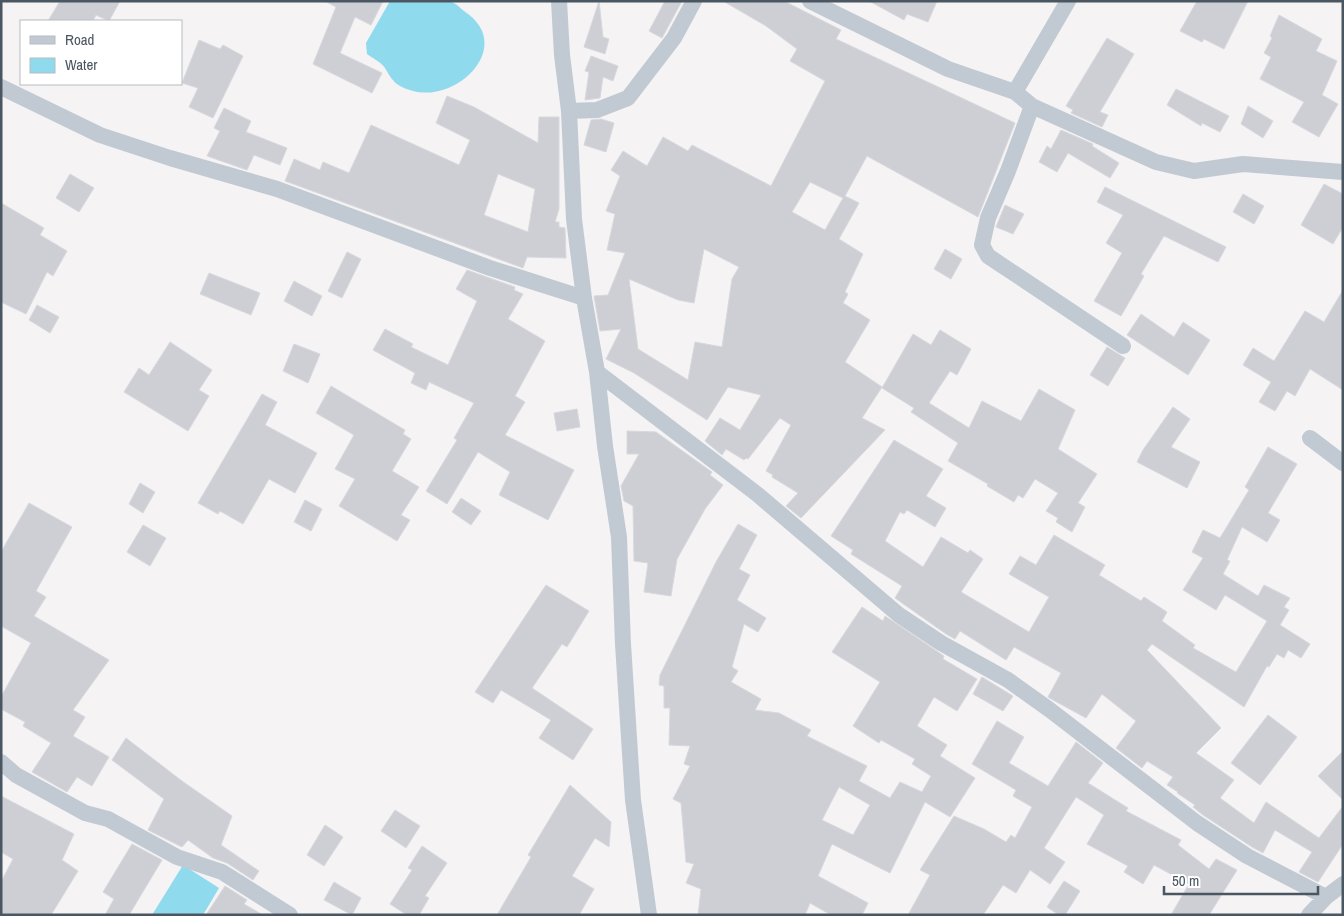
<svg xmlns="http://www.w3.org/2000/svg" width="1344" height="916" viewBox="0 0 1344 916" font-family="'Archivo Narrow',sans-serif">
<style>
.water{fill:#90daee}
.building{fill:#cdcfd5;stroke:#d7d9de;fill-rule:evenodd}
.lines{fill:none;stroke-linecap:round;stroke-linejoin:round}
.minor{stroke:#c1cad2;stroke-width:16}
</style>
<rect width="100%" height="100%" fill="#f5f3f3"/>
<path class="water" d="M390,1C404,1 440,0 451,2C456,3 460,8 464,11C516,45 458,103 413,91C396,86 393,82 385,68C381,62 372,58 367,54L366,43Z
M183,865L219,888L203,915H152Z"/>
<path class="building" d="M60,1H120L109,21L96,15L93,21H48Z
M325,1H383L371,25L355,17L340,53L382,73L372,93L313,64L336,7Z
M599,1L603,37L609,39L605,54L584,47Z
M665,1H682L662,38L649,31Z
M723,1H784L841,30L836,39L1015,123L978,217L867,156L845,196L859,203L839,239L863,254L845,292L848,294L843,303L870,320L845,362L882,387L862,418L885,430L801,518L786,506L798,493L772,477L773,475L766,471L791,425L780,418L748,459L746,458L744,460L726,449L722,455L705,441L720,418L740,430L761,395L728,387L707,420L634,373L606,359L621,329L600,331L594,296L608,295L625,253L607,250L615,214L606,211L620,176L611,170L623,151L647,166L663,137L688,151L692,145L771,186L825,81L790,61L797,49L766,26ZM810,182L843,198L825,230L792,212ZM704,249L739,267L732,279L722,347L695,342L688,380L638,349L629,279L678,300L694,303Z
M869,1H937L928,22L907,14L904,20Z
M1197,1H1248L1224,49L1204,39L1202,42L1180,31Z
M1279,15L1322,39L1316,51L1337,61L1322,95L1338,104L1319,137L1292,122L1304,102L1260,79L1271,57L1264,53L1272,38L1270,36Z
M1107,38L1134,54L1100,112L1108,115L1102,127L1071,113L1073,110L1066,106Z
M199,40L220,49L223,45L243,56L213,118L189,107L198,88L182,83Z
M591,56L618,66L613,81L603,77L600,98L585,100L589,72L585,71Z
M1176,89L1229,116L1220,132L1202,123L1201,126L1167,105Z
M447,96L474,107L538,143L539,117H559V209L555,222H559V227L565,228L566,258L527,257L523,268L285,181L294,159L320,170L323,162L349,173L371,125L459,165L470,140L436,123ZM498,174L535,189L528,232L484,215Z
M1248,106L1273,121L1263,138L1241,124Z
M224,108L251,121L246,132L287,148L280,165L254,155L247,170L207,156L220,131L214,128Z
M601,119L614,123L606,152L584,145L591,120Z
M1061,130L1093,144L1092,146L1119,163L1110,178L1068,153L1057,172L1039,162L1047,146L1051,149Z
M70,174L94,188L79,212L56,198Z
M1324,184L1343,194V227L1333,244L1301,225Z
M1105,187L1226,247L1218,262L1164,236L1141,274L1144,276L1121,316L1094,301L1122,253L1106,243L1123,215L1097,202Z
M1243,194L1264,206L1254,224L1233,212Z
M1,203L44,228L40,235L67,251L53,276L47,272L26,314L1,302Z
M1005,205L1024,214L1013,234L996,227Z
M945,249L962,259L951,279L934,269Z
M347,252L361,259L342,298L328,291Z
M467,270L515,287L514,290L523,294L508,319L545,341L515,396L525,402L505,435L574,470L548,520L499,495L510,472L478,452L447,504L426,491L457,440L454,438L474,403L429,382L426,390L411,383L415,373L373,350L385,329L413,344L411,347L448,365L477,301L456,289Z
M209,273L260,293L251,315L200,294Z
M294,281L322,296L312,316L284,301Z
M1343,290V390L1310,369L1295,396L1287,391L1275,411L1259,402L1271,382L1243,365L1253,348L1274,361L1305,311L1324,322Z
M37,305L59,317L50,333L29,320Z
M1141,314L1174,337L1183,322L1210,340L1188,375L1127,335Z
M940,330L971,349L957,375L950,371L929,403L969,428L982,401L1021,421L1039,389L1075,410L1058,449L1097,474L1078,503L1085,507L1072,532L1056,522L1058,518L1046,511L1058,493L1035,479L1023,498L1018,495L1014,502L987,486L988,484L948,461L958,443L911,412L914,408L882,388L913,334L931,345Z
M170,342L212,370L199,390L209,396L188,431L124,392L139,368L149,375Z
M294,344L320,354L308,383L283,371Z
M1107,347L1125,358L1108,386L1090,375Z
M331,386L405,430L403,434L411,439L392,471L419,487L401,515L410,520L397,541L339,506L355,479L335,469L354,435L316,413Z
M262,394L277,402L265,425L317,453L295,493L269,479L243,524L220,511L218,514L198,503Z
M1173,407L1190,419L1171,447L1200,462L1187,488L1137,462L1143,450Z
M577,409L580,427L557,431L554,413Z
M627,431L656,432L712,472L710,475L723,485L705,509L677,559L671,596L644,592L648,563L634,561L633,506L624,501L621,486L639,454H627Z
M894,440L943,469L926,496L946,508L935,527L907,510L904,514L900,512L885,541L923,567L941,537L968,553L970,550L983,559L961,592L1029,632L1049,597L1009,574L1020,556L1036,565L1054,535L1105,565L1099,575L1141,601L1144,597L1167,612L1162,621L1195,645L1193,648L1236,672L1267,621L1225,595L1216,610L1183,590L1203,558L1192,552L1203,530L1220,538L1249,490L1245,487L1268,447L1297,464L1268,513L1280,520L1267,542L1242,527L1227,560L1230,561L1223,574L1258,596L1264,585L1290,598L1284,607L1289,610L1280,625L1310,644L1301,658L1288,650L1284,658L1277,654L1269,667L1267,666L1244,707L1152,644L1147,650L1221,728L1196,753L1234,780L1220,798L1254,823L1266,802L1319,838L1343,806V844L1318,882L1299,872L1312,852L1275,830L1263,853L1252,847L1203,815L1193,807L1195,805L1177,793L1178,792L1167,785L1173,777L1147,761L1142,768L1116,748L1136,721L1102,694L1086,718L1053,700L1048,697L1061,673L1014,647L1006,660L960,631L955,639L946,634L895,598L902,586L851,554L853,550L831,536Z
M140,483L155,492L143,513L129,504Z
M461,498L481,511L471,525L452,512Z
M305,500L322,509L311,531L294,522Z
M29,503L72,527L36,591L46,597L34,616L109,660L73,710L85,717L73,736L109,757L92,786L77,777L67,792L32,772L51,743L23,726L25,722L1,709V697L31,643L1,626V552Z
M738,524L757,535L739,569L750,575L737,600L766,618L758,632L744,624L732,667L738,671L731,682L761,699L755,710L779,713L811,730L807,736L867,766L859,781L890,798L900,782L922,792L931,776L912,764L915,759L881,740L879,743L853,726L880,682L832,652L862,607L883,621L885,616L944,656L943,659L977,679L957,711L934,697L917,726L947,745L940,756L975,778L950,817L925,802L890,873L832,844L818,876L868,903L862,915H831L810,903L805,915H698L701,889L686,883L694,864L686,862L681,803L673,799L690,766L684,764L690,746L669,745L670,708H664V686L659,685L660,675L716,562ZM839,787L870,805L853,835L822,820Z
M143,525L166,538L150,566L127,552Z
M546,585L589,611L567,647L562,644L532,688L593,729L573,760L539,738L551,720L501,690L493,703L475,692Z
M982,677L1013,696L1003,711L973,694Z
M1268,715L1297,737L1260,785L1231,763Z
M997,721L1024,737L1009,763L1048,786L1076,742L1103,763L1088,783L1128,808L1126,811L1181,840L1178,845L1209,869L1216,859L1237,870L1209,915H1171L1189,884L1154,865L1143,884L1124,872L1128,866L1087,844L1104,815L1076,797L1044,848L1065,862L1050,884L1030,870L1016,893L1003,885L983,915H908L930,875L920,870L954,816L984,829L1006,842L1011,835L1015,838L1032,807L1013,796L1016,790L972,764Z
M126,738L182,781L232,816L221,845L259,871L253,880L227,863L213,858L188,840L182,847L148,830L164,799L112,760Z
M1343,751V800L1318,776Z
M570,785L611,822L609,847L595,838L572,876L594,889L579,915H497L531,857L528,855Z
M1,796L74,834L62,860L78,871L51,915H1V882L13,859L1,852Z
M395,810L420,826L406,848L381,831Z
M325,825L343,837L324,866L307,855Z
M132,844L162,860L129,915H105L114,899L103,892Z
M422,846L447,863L425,896L429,898L419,915H407L390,904L412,870L408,868Z
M1064,881L1080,891L1065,915H1059L1047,907Z
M334,882L361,898L352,915L324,900Z
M225,886L247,900L244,904L263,915H206Z"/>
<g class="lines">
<path class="minor" d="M559,1L562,55L569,111L574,219L584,298L597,372L605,446L619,537L623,644L633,800L649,915
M810,1L948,69L1015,92L1032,106L1156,162L1194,171L1243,164L1343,172
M1,87L100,135L170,158L277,189L490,268L584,298
M1015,92L1068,1
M1032,106L1008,171L988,218L982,245L988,256L1123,346
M569,111L597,110L628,98L674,38L694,1
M597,372L757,494L899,615L941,643L1008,680L1050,710L1197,823L1247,856L1326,897
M1310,438L1343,463
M1,762L16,775L85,813L108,819L177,857L222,872L290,915
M1309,915L1326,897L1343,884"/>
</g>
<rect width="1344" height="916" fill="none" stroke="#4a5661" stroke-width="5"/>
<rect x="20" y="20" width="162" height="65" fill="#ffffff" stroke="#b7bbc0"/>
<rect x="30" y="36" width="25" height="8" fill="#c1cad2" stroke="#b7bbc0"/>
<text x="65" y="45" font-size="15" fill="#4a5661">Road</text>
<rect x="30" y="58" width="25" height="15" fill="#90daee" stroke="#b7bbc0"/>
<text x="65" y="70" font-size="15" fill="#4a5661">Water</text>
<path d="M1164 886v8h154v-8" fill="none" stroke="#4a5661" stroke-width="2.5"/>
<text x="1172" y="886" font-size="15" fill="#4a5661" stroke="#ffffff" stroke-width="4" paint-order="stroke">50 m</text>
</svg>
